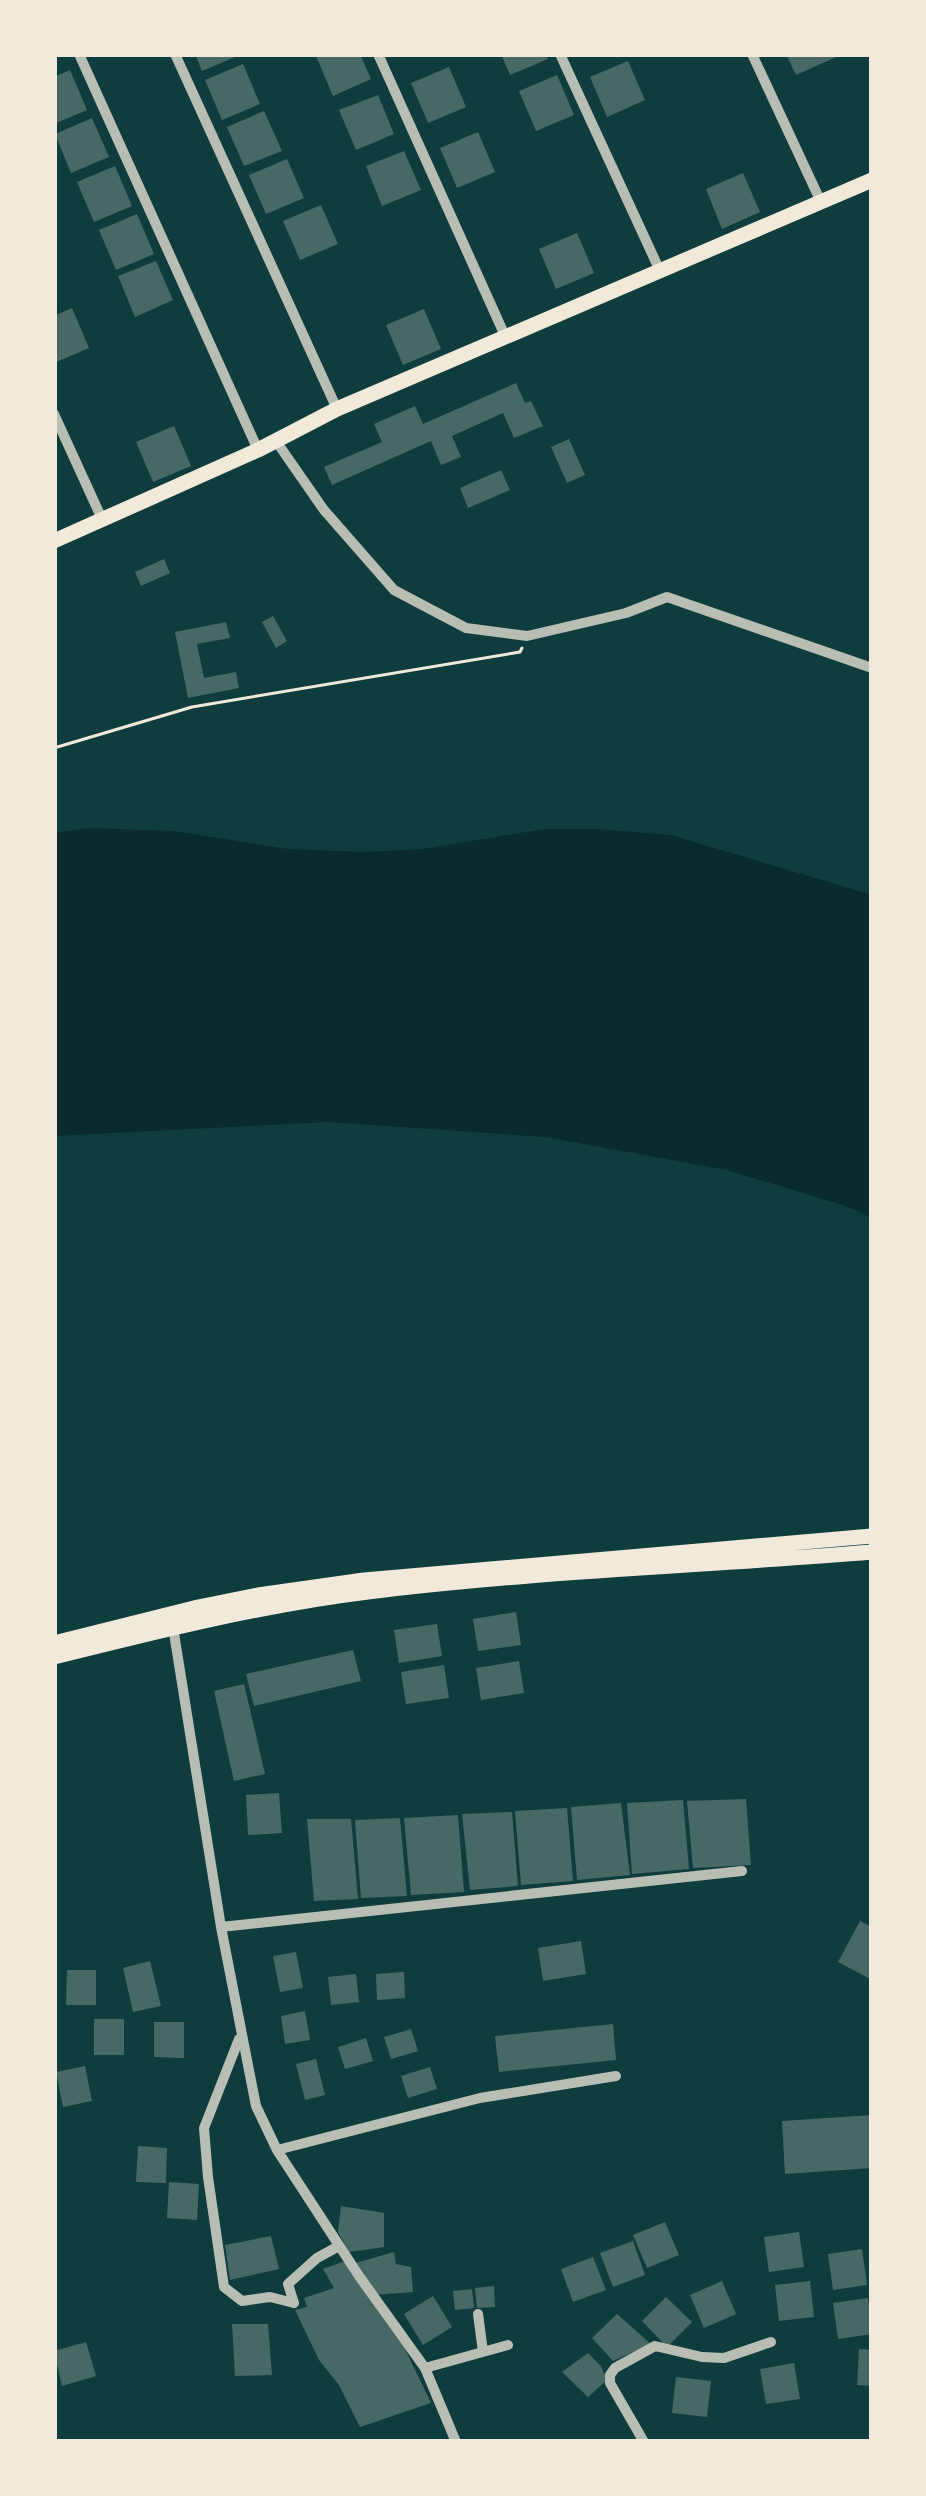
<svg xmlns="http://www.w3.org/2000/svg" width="926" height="2496" viewBox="0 0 926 2496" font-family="'Fira Sans Condensed',sans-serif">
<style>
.water{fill:#0a2a2b}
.building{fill:#486865}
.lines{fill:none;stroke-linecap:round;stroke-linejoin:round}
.path{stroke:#f1e9da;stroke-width:3}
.minor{stroke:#b8beb3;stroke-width:10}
.secondary{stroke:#f1e9da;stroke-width:15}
</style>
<rect width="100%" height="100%" fill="#0f3d3e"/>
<path class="water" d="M88,828L174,831L288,849L363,852L423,849L545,829H599L671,835L872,895V1218L846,1206L727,1170L545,1137L328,1122L54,1136V833Z"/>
<path class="building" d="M195,54H242L202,71Z
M320,54H360L371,79L333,96L316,56Z
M501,54H546L548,59L510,75Z
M786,54H843L796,75Z
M628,61L645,100L607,117L590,77Z
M243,64L260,104L222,120L205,80Z
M449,67L466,107L428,123L411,83Z
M70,70L87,110L54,124V77Z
M557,75L574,115L536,131L519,91Z
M378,95L394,134L356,150L339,110Z
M264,111L282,151L244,166L227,127Z
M92,118L109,157L71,173L55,134Z
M478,132L495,172L457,188L440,148Z
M404,151L421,190L382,206L366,166Z
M287,159L304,198L266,214L249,175Z
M115,166L132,206L94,222L77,182Z
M743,173L760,212L722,229L706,189Z
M321,205L338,244L300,260L283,221Z
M137,214L154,254L116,270L99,230Z
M577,233L594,273L556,289L539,249Z
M156,261L173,300L135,317L118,276Z
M72,308L89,348L54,363V316Z
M424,309L441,349L403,365L386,325Z
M516,383L525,403L531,401L543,426L514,438L503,413L452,436L461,457L441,465L431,441L332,485L324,467L382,442L374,424L415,406L423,424Z
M174,426L191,466L153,482L136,442Z
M569,439L585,475L567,483L551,447Z
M501,470L510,490L468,508L460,488Z
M164,559L170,573L141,586L135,572Z
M273,616L287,641L276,648L262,622Z
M226,622L230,638L197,644L204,678L236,672L239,688L188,698L175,632Z
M516,1612L521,1645L478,1651L473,1619Z
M437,1624L442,1656L399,1663L394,1630Z
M353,1650L361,1681L254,1706L246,1674Z
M519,1661L524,1693L481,1700L476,1668Z
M444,1665L449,1698L406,1704L401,1672Z
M244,1684L265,1774L234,1781L214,1691Z
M279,1793L282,1833L248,1835L246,1795Z
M746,1799L751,1865L693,1868L687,1801Z
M683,1800L689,1869L632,1874L627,1803Z
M621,1803L630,1875L577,1880L571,1807Z
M567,1808L573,1881L521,1885L515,1811Z
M512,1812L518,1886L470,1890L462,1814Z
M458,1815L464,1892L411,1895L404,1818Z
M400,1818L407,1896L361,1898L355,1820Z
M307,1819H351L358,1899L314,1901Z
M860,1921L872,1927V1980L838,1962Z
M581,1941L586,1974L543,1981L538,1948Z
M296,1952L303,1988L280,1992L273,1956Z
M150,1961L161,2006L133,2012L123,1968Z
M67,1970H96V2005H66Z
M404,1972L405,1998L377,2000L376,1974Z
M356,1974L359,2002L331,2005L328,1977Z
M305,2011L310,2040L285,2044L281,2016Z
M94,2019H124V2055H94Z
M154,2022H184V2058L154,2057Z
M613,2024L616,2060L499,2072L495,2036Z
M411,2029L418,2051L391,2059L384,2037Z
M366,2038L373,2061L345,2069L338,2047Z
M316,2059L325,2095L305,2100L296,2064Z
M85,2066L92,2101L63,2107L56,2072Z
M430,2067L437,2089L408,2098L401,2076Z
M872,2115V2168L785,2174L782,2121Z
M138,2146L167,2148L166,2183L136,2182Z
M169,2182L199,2184L197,2220L167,2218Z
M341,2206L384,2213V2247L349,2252L338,2232Z
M665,2222L679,2255L647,2268L633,2235Z
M799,2232L804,2267L769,2272L764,2237Z
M271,2236L279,2269L230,2280L225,2245Z
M633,2241L645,2275L613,2287L600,2253Z
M862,2249L867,2285L833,2290L828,2254Z
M394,2252L396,2264L411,2267L413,2292L373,2295L352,2264Z
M593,2257L606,2290L573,2302L561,2269Z
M348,2260L378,2311L405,2349L431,2403L360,2427L339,2385L319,2360L295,2310L307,2307L304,2298L334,2288L323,2269Z
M722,2281L736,2314L704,2328L690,2295Z
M810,2281L814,2317L779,2321L775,2285Z
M494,2286L495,2307L477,2308L475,2288Z
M472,2289L474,2308L455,2310L453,2291Z
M433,2296L452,2327L423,2345L404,2314Z
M666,2297L692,2322L667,2347L642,2321Z
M868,2298L872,2334L838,2339L833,2303Z
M617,2314L651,2344L613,2361L592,2338Z
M232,2324H268L272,2375L235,2376Z
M86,2342L96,2376L62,2386L54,2351Z
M859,2349L872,2350V2386L857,2385Z
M588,2353L601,2366L607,2380L588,2397L562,2372Z
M794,2363L800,2399L766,2404L760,2369Z
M676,2377L711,2381L707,2417L672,2413Z"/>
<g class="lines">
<path class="path" d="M54,748L192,707L520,652L522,648"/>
<path class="minor" d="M79,54L258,450
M175,54L337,409
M378,54L506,338
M560,54L660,271
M752,54L821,202
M54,414L102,519
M276,441L324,510L394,590L466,628L527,636L626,613L667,597L872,668
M173,1627L221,1927L256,2106L277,2150L359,2276L425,2368L456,2442
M221,1927L742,1871
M239,2039L204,2128L208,2177L224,2287L242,2301L270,2297L294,2303
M277,2150L480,2098L616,2076
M294,2303L288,2284L317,2258L339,2246
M478,2314L483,2352
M425,2368L508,2345
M644,2442L610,2383V2375L615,2368L655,2346L702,2357L724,2358L771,2342"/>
<path class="secondary" d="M54,541L258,450L337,409L872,180
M54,1643L198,1607L258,1595L364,1580L872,1536
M54,1657C158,1631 262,1605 368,1592C536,1571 704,1566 872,1552"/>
</g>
<rect width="926" height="2496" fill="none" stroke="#f1e9da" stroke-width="114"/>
</svg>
